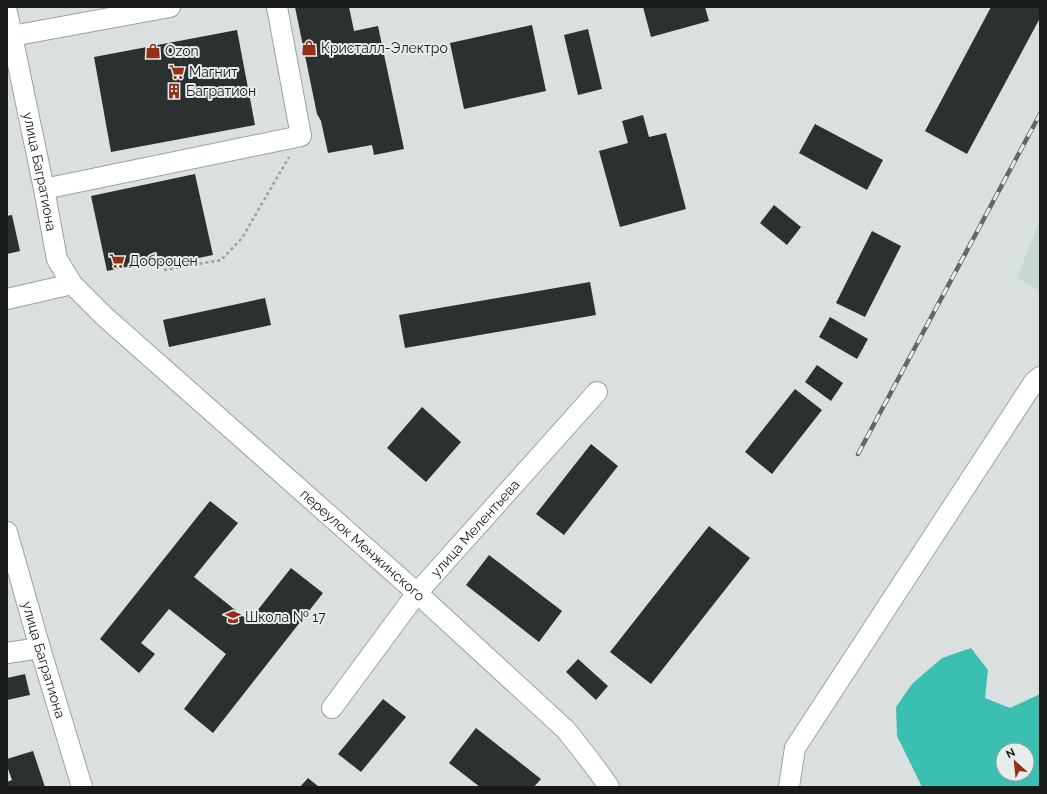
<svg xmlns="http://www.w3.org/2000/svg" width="1047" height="794" viewBox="0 0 1047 794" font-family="Raleway,sans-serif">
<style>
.built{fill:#c7d8d5}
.forest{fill:#3abfb0;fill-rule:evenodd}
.building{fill:#2b3130}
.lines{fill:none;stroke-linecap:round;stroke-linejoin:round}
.minor-casing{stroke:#9ca3a1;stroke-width:22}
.path{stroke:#9ba1a0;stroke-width:2.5;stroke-dasharray:3 3;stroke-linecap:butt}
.minor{stroke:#fff;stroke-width:20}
.rail-casing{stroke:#626665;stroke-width:4.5}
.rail{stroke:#e6eeec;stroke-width:3;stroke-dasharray:9;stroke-linecap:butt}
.labels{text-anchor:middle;stroke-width:4;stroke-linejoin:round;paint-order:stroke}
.poi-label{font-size:14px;fill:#171a19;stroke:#e6eeec;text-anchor:start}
.street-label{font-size:14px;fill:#171a19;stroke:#e6eeec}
</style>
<rect width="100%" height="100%" fill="#d9e0df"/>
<path class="built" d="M1040,220V291L1017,278Z"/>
<path class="forest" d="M971,648L988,670L985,698L1010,708L1040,694V787H922L897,736L896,707L912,684L942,658ZM1003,750H1027V774H1003Z"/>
<path class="building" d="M295,7H349L354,31L378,26L404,149L374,155L372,145L328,153L321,121L317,114Z
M643,7H705L709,21L651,37Z
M991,7H1040V18L967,154L925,131Z
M532,25L546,91L464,109L450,43Z
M588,29L602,89L578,95L564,35Z
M237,30L255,125L111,152L94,57Z
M643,115L649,137L666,133L686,209L620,227L599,151L628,143L622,121Z
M815,124L883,160L867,190L799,153Z
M195,174L213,255L160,266L159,260L107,271L91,196Z
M774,205L801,227L787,245L760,223Z
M12,215L20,251L7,254V216Z
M872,231L901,246L865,317L836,303Z
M590,282L596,315L405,348L399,315Z
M265,298L271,325L169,347L163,320Z
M830,317L868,339L857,359L819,337Z
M817,365L843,383L831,401L805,382Z
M795,389L822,410L772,474L745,452Z
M422,407L461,442L426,482L387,448Z
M591,444L618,466L564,535L536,514Z
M210,501L238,523L194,577L249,621L291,568L323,593L213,733L184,709L226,654L169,609L141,643L155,654L139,673L100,639Z
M709,526L750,558L651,684L610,652Z
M489,555L562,611L539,642L466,585Z
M578,659L608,686L596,700L566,672Z
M25,674L30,695L7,700V678Z
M383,699L406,717L361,772L338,754Z
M476,728L541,779L534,787H480L449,763Z
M33,751L45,787H7V782L12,780L7,766V759Z
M308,778L319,787H300Z"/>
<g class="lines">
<defs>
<g id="minor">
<path id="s1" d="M7,12L44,189L57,259L72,284L104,316L417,593L566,730C581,749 596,767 609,787"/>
<path d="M12,36L170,7"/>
<path d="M44,189L301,136L277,7"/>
<path d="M7,299L72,284"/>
<path id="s2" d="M7,532L40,648L82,787"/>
<path d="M7,653L40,648"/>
<path id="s3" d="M332,708L417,593L597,392"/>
<path d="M789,787L795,748L1034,382L1040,377"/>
</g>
</defs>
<use href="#minor" class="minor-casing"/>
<path class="path" d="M164,270L221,260L242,238L289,157"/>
<use href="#minor" class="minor"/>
<defs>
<path id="rail" d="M858,454L1040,114"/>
</defs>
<use href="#rail" class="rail-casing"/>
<use href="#rail" class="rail"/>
</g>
<defs>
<symbol id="shop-bare" viewBox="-9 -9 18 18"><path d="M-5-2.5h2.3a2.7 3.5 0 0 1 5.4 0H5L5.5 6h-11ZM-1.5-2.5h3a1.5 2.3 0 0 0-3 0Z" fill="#972f17" stroke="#e6eeec" stroke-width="2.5" paint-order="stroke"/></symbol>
<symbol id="supermarket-bare" viewBox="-9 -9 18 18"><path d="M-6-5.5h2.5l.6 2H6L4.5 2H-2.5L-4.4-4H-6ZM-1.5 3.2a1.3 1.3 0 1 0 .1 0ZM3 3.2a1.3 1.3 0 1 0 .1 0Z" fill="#972f17" stroke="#e6eeec" stroke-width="2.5" paint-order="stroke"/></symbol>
<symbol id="building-bare" viewBox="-9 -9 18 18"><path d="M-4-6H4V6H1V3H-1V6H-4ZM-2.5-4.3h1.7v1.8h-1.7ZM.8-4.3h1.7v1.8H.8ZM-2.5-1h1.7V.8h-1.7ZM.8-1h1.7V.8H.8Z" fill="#972f17" stroke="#e6eeec" stroke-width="2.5" paint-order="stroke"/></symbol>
<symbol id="school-bare" viewBox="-9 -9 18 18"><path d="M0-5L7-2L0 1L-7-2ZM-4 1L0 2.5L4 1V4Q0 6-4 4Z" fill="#972f17" stroke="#e6eeec" stroke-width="2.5" paint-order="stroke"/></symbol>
</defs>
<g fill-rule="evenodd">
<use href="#shop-bare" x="298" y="37" width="22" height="22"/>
<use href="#shop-bare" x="142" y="40" width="22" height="22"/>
<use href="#supermarket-bare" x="166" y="61" width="22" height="22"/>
<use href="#building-bare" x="163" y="80" width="22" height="22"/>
<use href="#supermarket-bare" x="106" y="250" width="22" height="22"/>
<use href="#school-bare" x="222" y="606" width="22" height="22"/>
</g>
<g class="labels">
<g class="poi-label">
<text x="321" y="53">Кристалл-Электро</text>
<text x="165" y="56">Ozon</text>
<text x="189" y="77">Магнит</text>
<text x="186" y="96">Багратион</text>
<text x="129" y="266">Доброцен</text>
<text x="245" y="622">Школа № 17</text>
</g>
<g class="street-label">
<text dy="5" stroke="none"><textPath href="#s1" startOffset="163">улица Багратиона</textPath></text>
<text dy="5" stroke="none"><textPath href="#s3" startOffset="230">улица Мелентьева</textPath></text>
<text dy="5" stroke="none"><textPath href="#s1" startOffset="672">переулок Менжинского</textPath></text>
<text dy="5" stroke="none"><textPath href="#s2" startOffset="133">улица Багратиона</textPath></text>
</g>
</g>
<rect width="1047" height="794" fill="none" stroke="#171a19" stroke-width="16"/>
<g transform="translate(1015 762) rotate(333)"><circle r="19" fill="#e6eeec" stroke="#939998"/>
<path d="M0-3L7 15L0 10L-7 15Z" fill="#972f17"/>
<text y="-6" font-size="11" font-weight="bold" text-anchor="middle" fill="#171a19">N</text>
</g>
</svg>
